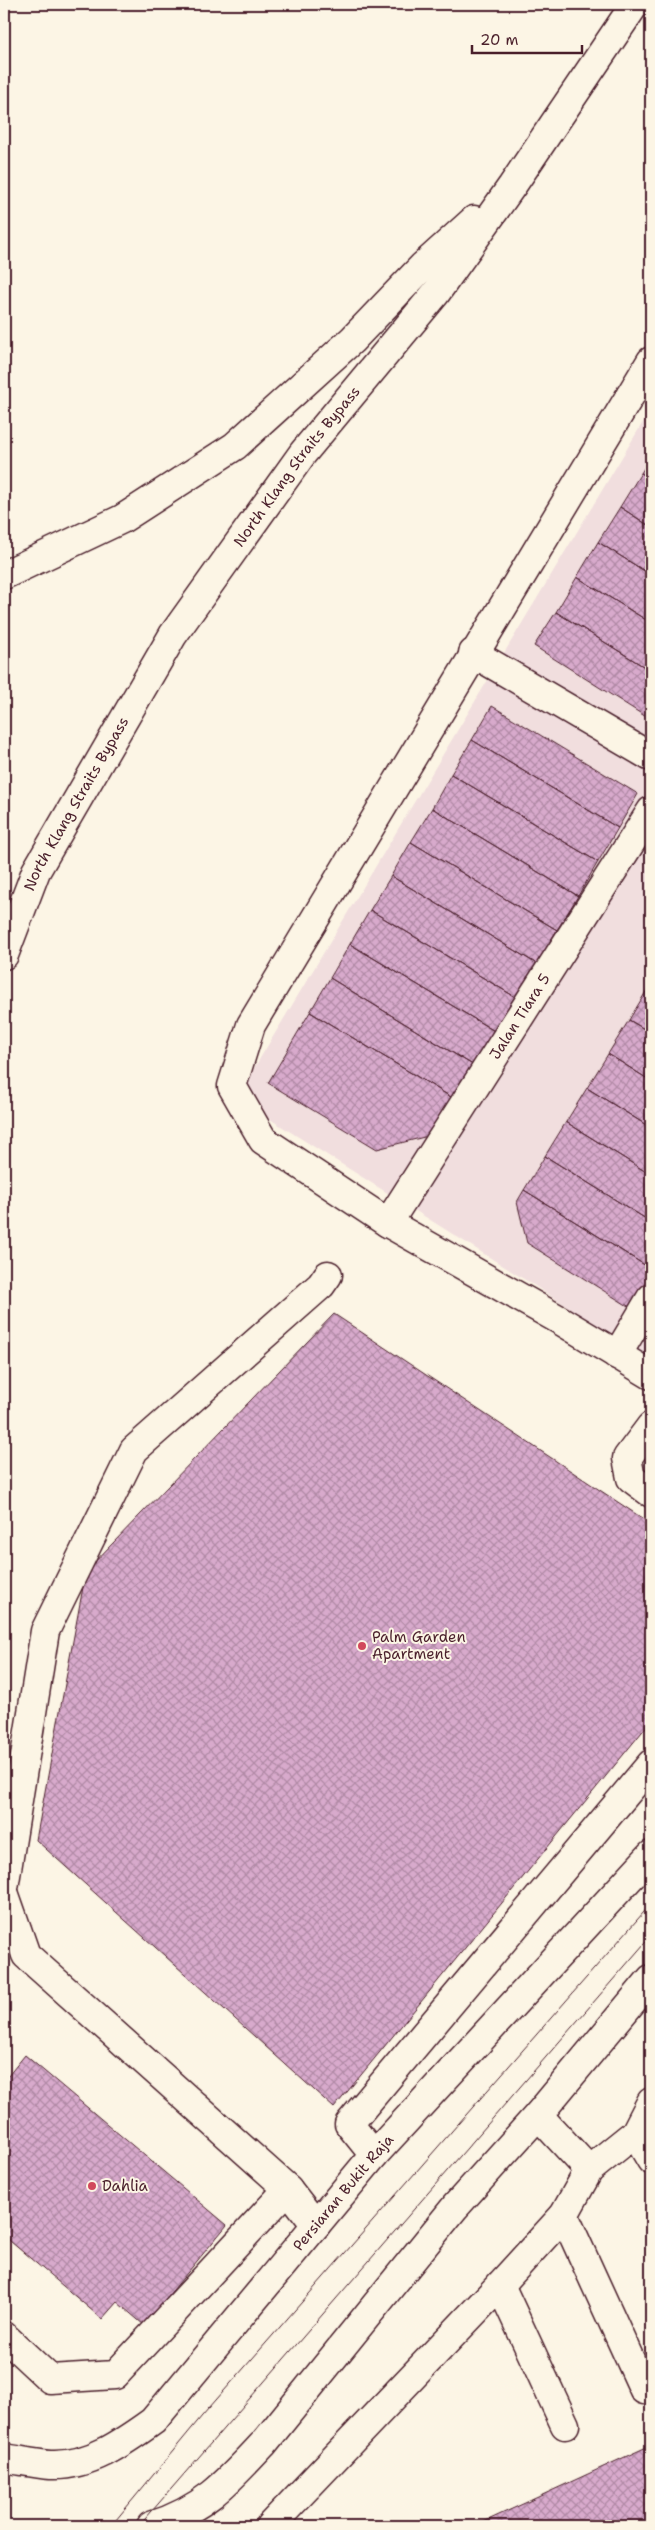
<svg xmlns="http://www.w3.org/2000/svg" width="655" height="2530" viewBox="0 0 655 2530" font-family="'Shantell Sans',sans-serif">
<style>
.built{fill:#f1dede}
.building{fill:url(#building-cross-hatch);stroke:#4a1f2b}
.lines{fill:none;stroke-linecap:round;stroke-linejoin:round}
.minor-casing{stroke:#4a1f2b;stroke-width:31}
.major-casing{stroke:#4a1f2b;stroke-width:31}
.highway-casing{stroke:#4a1f2b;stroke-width:31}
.minor{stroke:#fcf5e5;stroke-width:28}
.major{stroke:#fcf5e5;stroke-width:28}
.highway{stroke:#fcf5e5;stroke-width:28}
.tram{stroke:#4a1f2b;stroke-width:1}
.poi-dot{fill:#d1495b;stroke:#fcf5e5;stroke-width:2}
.labels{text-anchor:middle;stroke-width:4;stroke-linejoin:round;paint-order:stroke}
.street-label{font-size:15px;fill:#4a1f2b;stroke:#fcf5e5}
.poi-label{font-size:15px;fill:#4a1f2b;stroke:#fcf5e5;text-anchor:start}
</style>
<defs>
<pattern id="building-cross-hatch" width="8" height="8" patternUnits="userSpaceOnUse" patternTransform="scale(1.25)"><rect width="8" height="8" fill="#d8aacc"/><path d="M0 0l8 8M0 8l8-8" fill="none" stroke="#b18aa6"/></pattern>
</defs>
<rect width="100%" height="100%" fill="#fcf5e5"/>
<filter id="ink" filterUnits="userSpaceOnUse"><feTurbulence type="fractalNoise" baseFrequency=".02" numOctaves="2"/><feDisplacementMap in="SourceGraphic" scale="10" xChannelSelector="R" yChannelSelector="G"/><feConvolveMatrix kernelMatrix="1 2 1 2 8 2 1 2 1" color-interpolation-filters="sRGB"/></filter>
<g filter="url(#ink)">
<path class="built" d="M651,409V1359L262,1114L244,1085Z"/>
<path class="building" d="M651,457V479L641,473Z
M641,473L651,479V527L620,507Z
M620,507L651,527V575L598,542Z
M598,542L651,575V623L577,577Z
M577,577L651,623V671L556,612Z
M556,612L651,671V720L534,646Z
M492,706L638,794L618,828L472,740Z
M472,740L618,828L598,862L451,774Z
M451,774L598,862L578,896L432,808Z
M432,808L578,896L557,930L411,842Z
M411,842L557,930L537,964L391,876Z
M391,876L537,964L517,998L370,910Z
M370,910L517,998L496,1032L350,944Z
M350,944L496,1032L476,1067L330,978Z
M330,978L476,1067L456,1100L310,1012Z
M650,985L651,986V1033L629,1020Z
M310,1012L456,1100L436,1134L377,1149L268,1083Z
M629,1020L651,1033V1081L608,1054Z
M608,1054L651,1081V1128L587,1088Z
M587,1088L651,1128V1175L566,1122Z
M566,1122L651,1175V1222L545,1156Z
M545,1156L651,1222V1269L524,1190Z
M524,1190L651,1269V1314L649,1319L527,1243L517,1202Z
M334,1314L651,1524V1721L334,2108L36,1840L86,1571Z
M25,2055L227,2225L144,2325L117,2302L102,2319L4,2236V2147L8,2142L4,2139V2115L10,2108L4,2103V2081Z
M651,2445V2526H475Z"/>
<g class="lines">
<defs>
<g id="minor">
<path d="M651,361L251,1025L232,1086L263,1140L388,1223L558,1319L651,1375"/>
<path d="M473,653L651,757"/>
<path id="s1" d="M388,1223L651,811"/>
<path d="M617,1355L651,1298"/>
<path d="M651,1426L627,1458L631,1478L651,1493"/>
<path d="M4,1888L45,1631L134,1450L321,1285L328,1275"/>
<path d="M4,1892L26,1955L288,2189L316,2225"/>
<path d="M538,2115L589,2170"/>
<path d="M635,2133L651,2160"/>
<path d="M374,2155L349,2124L651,1764"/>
<path d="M564,2215L644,2390"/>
<path d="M500,2285L565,2425"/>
<path d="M4,2336L50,2379L115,2375L288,2189"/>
<path d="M270,2526L500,2285L564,2215L589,2170L635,2133L651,2102"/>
</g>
<g id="major">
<path id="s2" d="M4,2458C19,2460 35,2464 50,2465C89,2467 124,2442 153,2421L374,2155L651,1855"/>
<path d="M151,2526C203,2510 228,2482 264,2443L455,2207L538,2115L651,1979"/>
</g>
<g id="highway">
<path d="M4,575L122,519L235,446L352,340L423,266L474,220"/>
<path id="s3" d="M4,955L36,871L173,635L303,453L436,293L512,186L635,4"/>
</g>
</defs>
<use href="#minor" class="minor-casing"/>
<use href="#major" class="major-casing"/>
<use href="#highway" class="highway-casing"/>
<use href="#minor" class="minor"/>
<use href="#major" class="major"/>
<use href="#highway" class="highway"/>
<path class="tram" d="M111,2526L202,2416L651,1904
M139,2526L651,1936"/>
</g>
</g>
<g class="poi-dot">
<circle cx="362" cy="1646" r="5"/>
<circle cx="92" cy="2186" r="5"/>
</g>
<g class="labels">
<g class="street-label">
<text dy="5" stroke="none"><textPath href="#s3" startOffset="572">North Klang Straits Bypass</textPath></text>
<text dy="5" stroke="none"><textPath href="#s3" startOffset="168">North Klang Straits Bypass</textPath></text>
<text dy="5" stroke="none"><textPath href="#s1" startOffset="245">Jalan Tiara 5</textPath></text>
<text dy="5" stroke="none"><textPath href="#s2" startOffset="458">Persiaran Bukit Raja</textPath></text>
</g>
<g class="poi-label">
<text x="372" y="1642">Palm Garden<tspan x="372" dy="17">Apartment</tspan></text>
<text x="102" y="2191">Dahlia</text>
</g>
</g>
<rect width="655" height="2530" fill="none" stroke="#fcf5e5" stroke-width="20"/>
<rect x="10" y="10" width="635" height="2510" fill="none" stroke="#4a1f2b" stroke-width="2" filter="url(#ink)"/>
<path d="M472 45v8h110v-8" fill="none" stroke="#4a1f2b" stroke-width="2.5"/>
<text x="480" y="45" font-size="15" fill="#4a1f2b" stroke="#fcf5e5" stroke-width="4" paint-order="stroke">20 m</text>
</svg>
